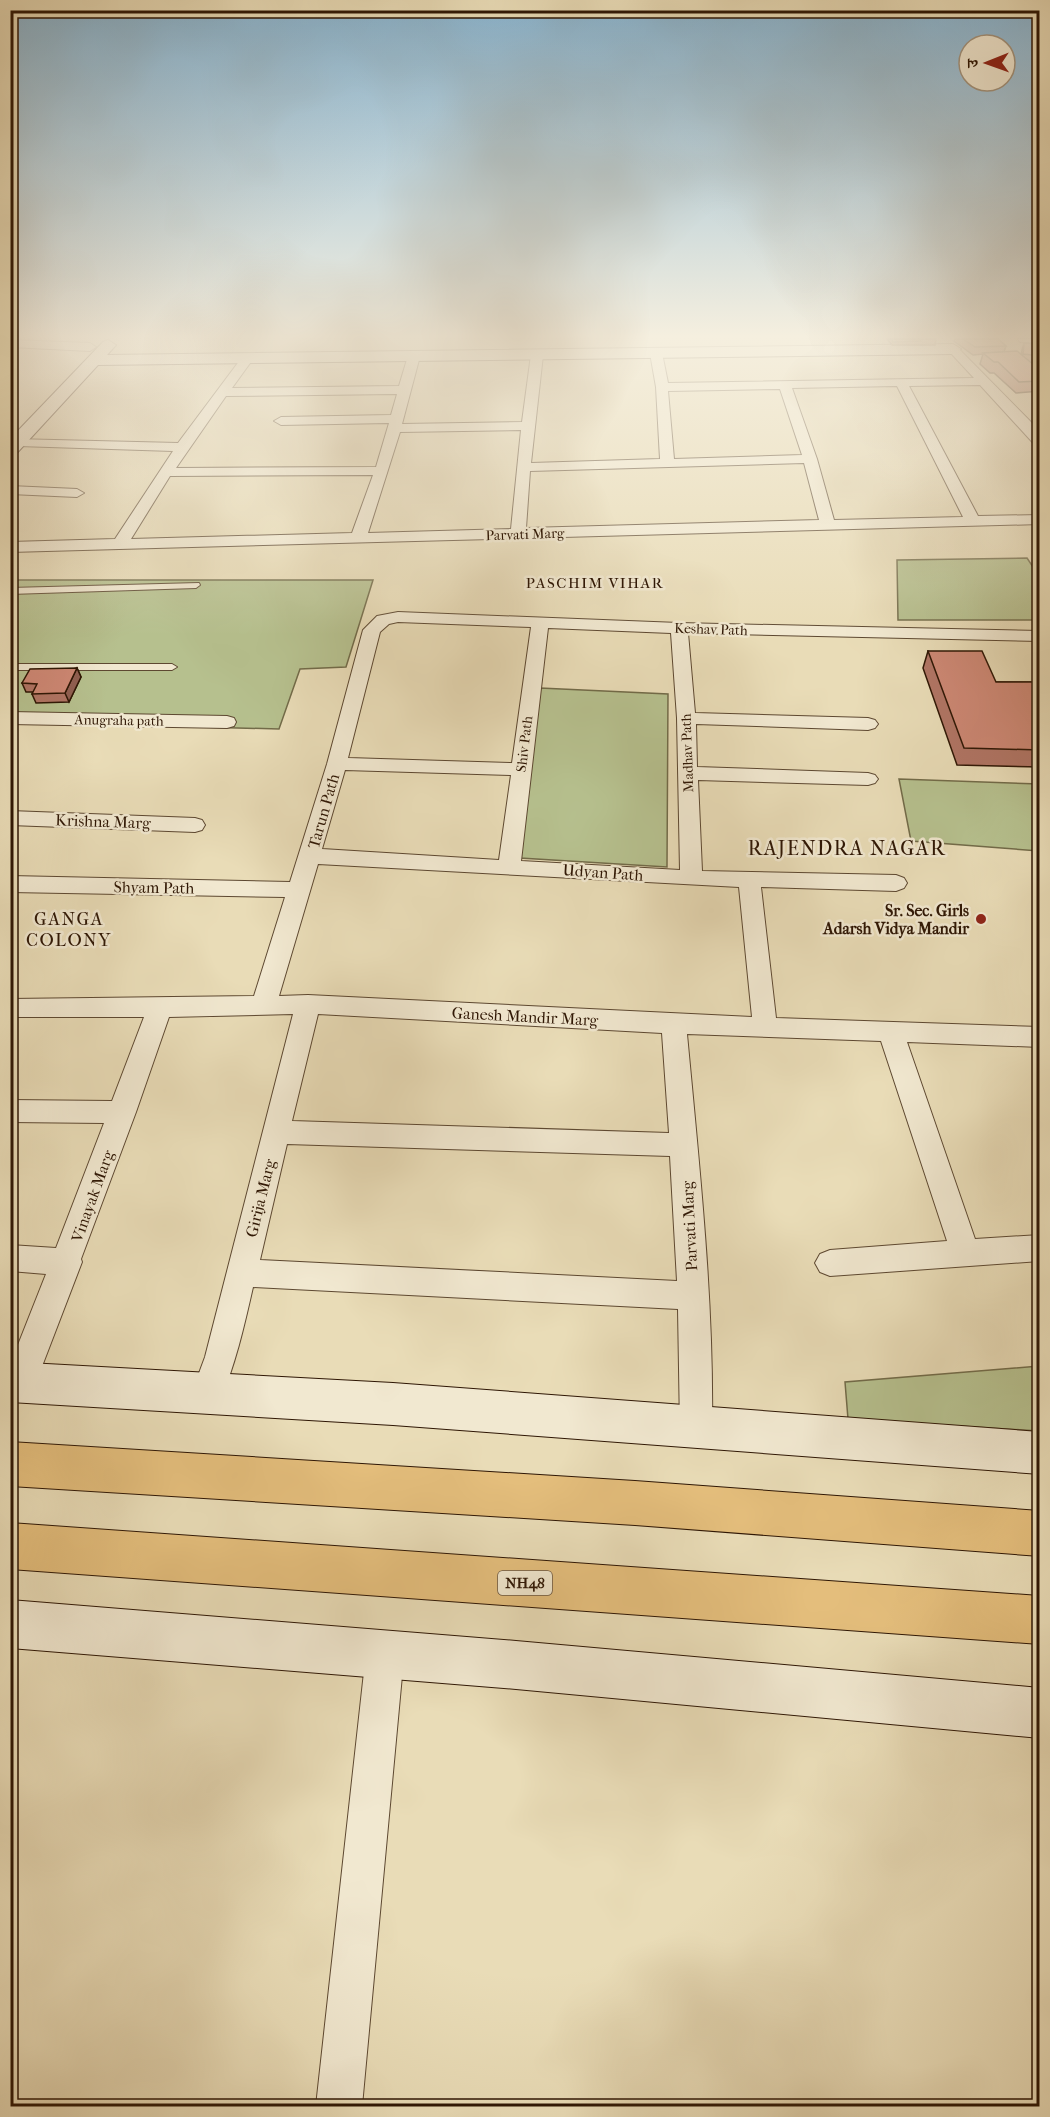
<svg xmlns="http://www.w3.org/2000/svg" width="1050" height="2117" viewBox="0 0 1050 2117" font-family="'IM FELL French Canon','Noto Serif Devanagari',serif">
<style>
.green{fill:#b6c08e;stroke:#726b49;stroke-width:1.5}
.lines{fill:none;stroke-linecap:round;stroke-linejoin:round}
.lane-casing{stroke:#5d4831;stroke-width:2}
.street-casing{stroke:#5d4831;stroke-width:2}
.secondary-casing{stroke:#2e1604;stroke-width:2}
.highway-casing{stroke:#2e1604;stroke-width:2}
.lane{fill:#f1e8d0;fill-rule:evenodd}
.street{fill:#f1e8d0;fill-rule:evenodd}
.secondary{fill:#f1e8d0;fill-rule:evenodd}
.highway{fill:#e4be7c;fill-rule:evenodd}
.wall{fill:#b17565;stroke:#2e1604;stroke-width:1.5}
.shaded-wall{fill:#905f52;stroke:#2e1604;stroke-width:1.5}
.building{fill:#ce8875;stroke:#2e1604;stroke-width:1.5}
.poi-dot{fill:#8f2418;stroke:#f1e8d0;stroke-width:2}
.labels{text-anchor:middle;stroke-width:5;stroke-linejoin:round;paint-order:stroke}
.far-street-label{font-size:14px;fill:#2e1604;stroke:#f1e8d0}
.far-neighbourhood-label{font-size:15px;letter-spacing:1.5px;fill:#2e1604;stroke:#f1e8d0}
.shield{fill:#f1e8d0;stroke:#685541;stroke-width:1.5}
.shield-label{font-size:15px;font-weight:bold;fill:#2e1604}
.street-label{font-size:16px;fill:#2e1604;stroke:#f1e8d0}
.poi-label{font-size:16px;font-weight:bold;fill:#2e1604;stroke:#f1e8d0;text-anchor:end}
.neighbourhood-label{font-size:18px;letter-spacing:1.5px;fill:#2e1604;stroke:#f1e8d0}
.quarter-label{font-size:20px;letter-spacing:1.5px;fill:#2e1604;stroke:#f1e8d0}
</style>
<rect width="100%" height="100%" fill="#e9dcb7"/>
<filter id="stains"><feTurbulence type="fractalNoise" baseFrequency=".00333" numOctaves="4"/><feColorMatrix values="0 0 0 0 .2 0 0 0 0 .09 0 0 0 0 .02 0 0 0 .5 -.17"/></filter>
<radialGradient id="worn" r=".72"><stop offset=".6" stop-color="#630" stop-opacity="0"/><stop offset="1" stop-color="#630" stop-opacity=".3"/></radialGradient>
<path class="green" d="M1027,558L1039,576V620H898L897,560Z
M11,580H373L346,667L300,669L279,729L11,722Z
M540,688L668,694L667,867L520,858Z
M899,779L1039,784V851L911,841Z
M1039,1366V1431L848,1419L845,1382Z"/>
<g class="lines">
<defs>
<path id="lane" d="M199,583L200,585L196,588L10,594V588Z
M10,664H172L177,667L172,670H10Z"/>
<path id="street" d="M10,340L90,343L96,347L90,351L10,347Z
M953,345L957,347L1030,421L1040,433V446L1035,445L980,385L909,386L978,516L1040,515V524L10,552V542L115,539L173,451L18,446L11,442L13,439L178,443L243,356L247,355L253,359L232,388L399,386L408,356L410,353H418L420,356L402,424L522,422L531,355L537,351L541,352L543,355L531,463L660,459L656,387L650,353L652,350H660L662,353L668,383L974,378L947,349ZM897,386L963,517L834,520L817,459L792,388ZM780,389L802,455L674,459L668,391ZM397,394L391,415L281,417L274,421L281,425L389,423L376,467L176,468L226,396ZM521,430L511,529L368,533L400,432ZM804,463L819,520L526,528L530,471ZM373,475L352,533L131,539L170,476Z
M10,486L77,489L84,493L77,497L10,494Z
M398,612L679,623L1040,631V641L688,633L695,713L868,718L875,720L878,724L875,728L868,730L696,724L697,767L868,773L875,775L878,779L875,783L868,785L698,780L702,871L896,875L904,878L907,883L904,888L896,891L761,887L776,1018L1040,1027V1047L907,1042L975,1239L1040,1235V1261L830,1276L820,1272L815,1263L820,1254L830,1250L947,1241L881,1041L687,1034C699,1163 714,1299 712,1428L708,1440L696,1444L684,1440L680,1428L678,1309L253,1287C244,1327 235,1366 219,1403L208,1408L197,1403L192,1392L205,1357L293,1014L169,1017L136,1112L81,1259L82,1262L36,1382L31,1393L20,1398L10,1394V1365L46,1274L10,1271V1245L56,1248L104,1123L10,1122V1100L112,1101L144,1017H10V999L254,996L285,897L10,892V876L290,882L327,764L363,630L377,616ZM398,622L531,627L512,763L348,758L380,632L389,624ZM548,628L671,633L677,718L680,870L521,861ZM345,770L511,775L499,860L322,849ZM318,864L739,887L752,1017L308,995L279,996ZM318,1014L662,1033L669,1133L292,1121ZM287,1144L670,1156L677,1281L260,1260Z
M10,712L227,716L234,718L236,722L234,726L227,728L10,724Z
M10,811L195,818L202,820L205,825L202,830L195,832L10,825Z
M385,1635L398,1641L404,1654L362,2106H316L366,1654L372,1641Z"/>
<path id="secondary" d="M1018,339H1040V344L1020,342Z
M108,340L116,345L107,355L953,344L961,349L953,354L98,365L16,454L10,455V439L103,342Z
M10,1362L393,1383L1040,1432V1474L393,1425L10,1402Z
M10,1600L516,1641L1040,1688V1738L516,1689L10,1648Z"/>
<path id="highway" d="M10,1442L635,1481L1040,1511V1556L635,1525L10,1486Z
M10,1523L1040,1596V1644L10,1569Z"/>
</defs>
<use href="#lane" class="lane-casing"/>
<use href="#street" class="street-casing"/>
<use href="#secondary" class="secondary-casing"/>
<use href="#highway" class="highway-casing"/>
<use href="#lane" class="lane"/>
<use href="#street" class="street"/>
<use href="#secondary" class="secondary"/>
<use href="#highway" class="highway"/>
</g>
<path class="wall" d="M887,339H936L935,345H892Z
M955,339H998L1006,346L1004,352L1021,355L1022,350L1024,343L1040,344V364L1030,363L1040,370V391L1016,393L994,373H990L980,364L983,354L973,355L954,341Z
M928,651L996,682H1040V767L957,765L923,668Z
M77,668L81,677L69,702L36,703L32,694L33,692H26L22,683Z"/>
<path class="shaded-wall" d="M77,668L81,677L69,702L65,693Z"/>
<path class="building" d="M891,339H918L920,341L893,342Z
M963,339H998L1006,346L975,347Z
M1024,343L1040,344V356L1023,354Z
M1017,351L1040,370V381L1019,382L998,362H994L983,353Z
M928,651H982L996,682H1040V750L964,748Z
M77,668L65,693L32,694L37,684L22,683L30,669Z"/>
<linearGradient id="sky" x2="0" y2="1"><stop stop-color="#88b6d4"/><stop offset="0.53" stop-color="#f5efdf"/><stop offset="1" stop-color="#f5efdf" stop-opacity="0"/></linearGradient>
<rect width="1050" height="635" fill="url(#sky)"/>
<circle class="poi-dot" cx="981" cy="919" r="6"/>
<g class="labels">
<g class="far-street-label">
<text transform="translate(525 534) rotate(-2)" y="5">Parvati Marg</text>
<text transform="translate(711 629) rotate(2)" y="5">Keshav Path</text>
<text transform="translate(119 720) rotate(1)" y="5">Anugraha path</text>
<text transform="translate(524 744) rotate(-83)" y="5">Shiv Path</text>
<text transform="translate(687 753) rotate(-92)" y="5">Madhav Path</text>
</g>
<g class="far-neighbourhood-label">
<text x="595" y="588">PASCHIM VIHAR</text>
</g>
<rect class="shield" x="498" y="1571" width="54" height="24" rx="4.5"/>
<g class="shield-label">
<text x="525" y="1588">NH48</text>
</g>
<g class="street-label">
<text transform="translate(323 811) rotate(-74)" y="6">Tarun Path</text>
<text transform="translate(103 821) rotate(2)" y="6">Krishna Marg</text>
<text transform="translate(603 872) rotate(4)" y="6">Udyan Path</text>
<text transform="translate(154 887) rotate(1)" y="6">Shyam Path</text>
<text transform="translate(525 1016) rotate(3)" y="6">Ganesh Mandir Marg</text>
<text transform="translate(92 1196) rotate(-70)" y="6">Vinayak Marg</text>
<text transform="translate(260 1198) rotate(-76)" y="6">Girija Marg</text>
<text transform="translate(689 1226) rotate(-93)" y="6">Parvati Marg</text>
</g>
<g class="poi-label">
<text x="969" y="916">Sr. Sec. Girls<tspan x="969" dy="18">Adarsh Vidya Mandir</tspan></text>
</g>
<g class="neighbourhood-label">
<text x="69" y="925">GANGA<tspan x="69" dy="21">COLONY</tspan></text>
</g>
<g class="quarter-label">
<text x="847" y="855">RAJENDRA NAGAR</text>
</g>
</g>
<rect width="1050" height="2117" fill="none" stroke="#e9dcb7" stroke-width="36"/>
<rect x="12" y="12" width="1026" height="2093" fill="none" stroke="#2e1604" stroke-width="3"/>
<rect x="18" y="18" width="1014" height="2081" fill="none" stroke="#2e1604" stroke-width="1.5"/>
<g transform="translate(987 63) rotate(269)"><circle r="28" fill="#f1e8d0" stroke="#a3947e" stroke-width="1.5"/>
<path d="M0-4.5L10 22L0 15L-10 22Z" fill="#8f2418"/>
<text y="-9" font-size="16" font-weight="bold" text-anchor="middle" fill="#2e1604">उ</text>
</g>
<rect width="100%" height="100%" filter="url(#stains)"/>
<rect width="100%" height="100%" fill="url(#worn)"/>
</svg>
